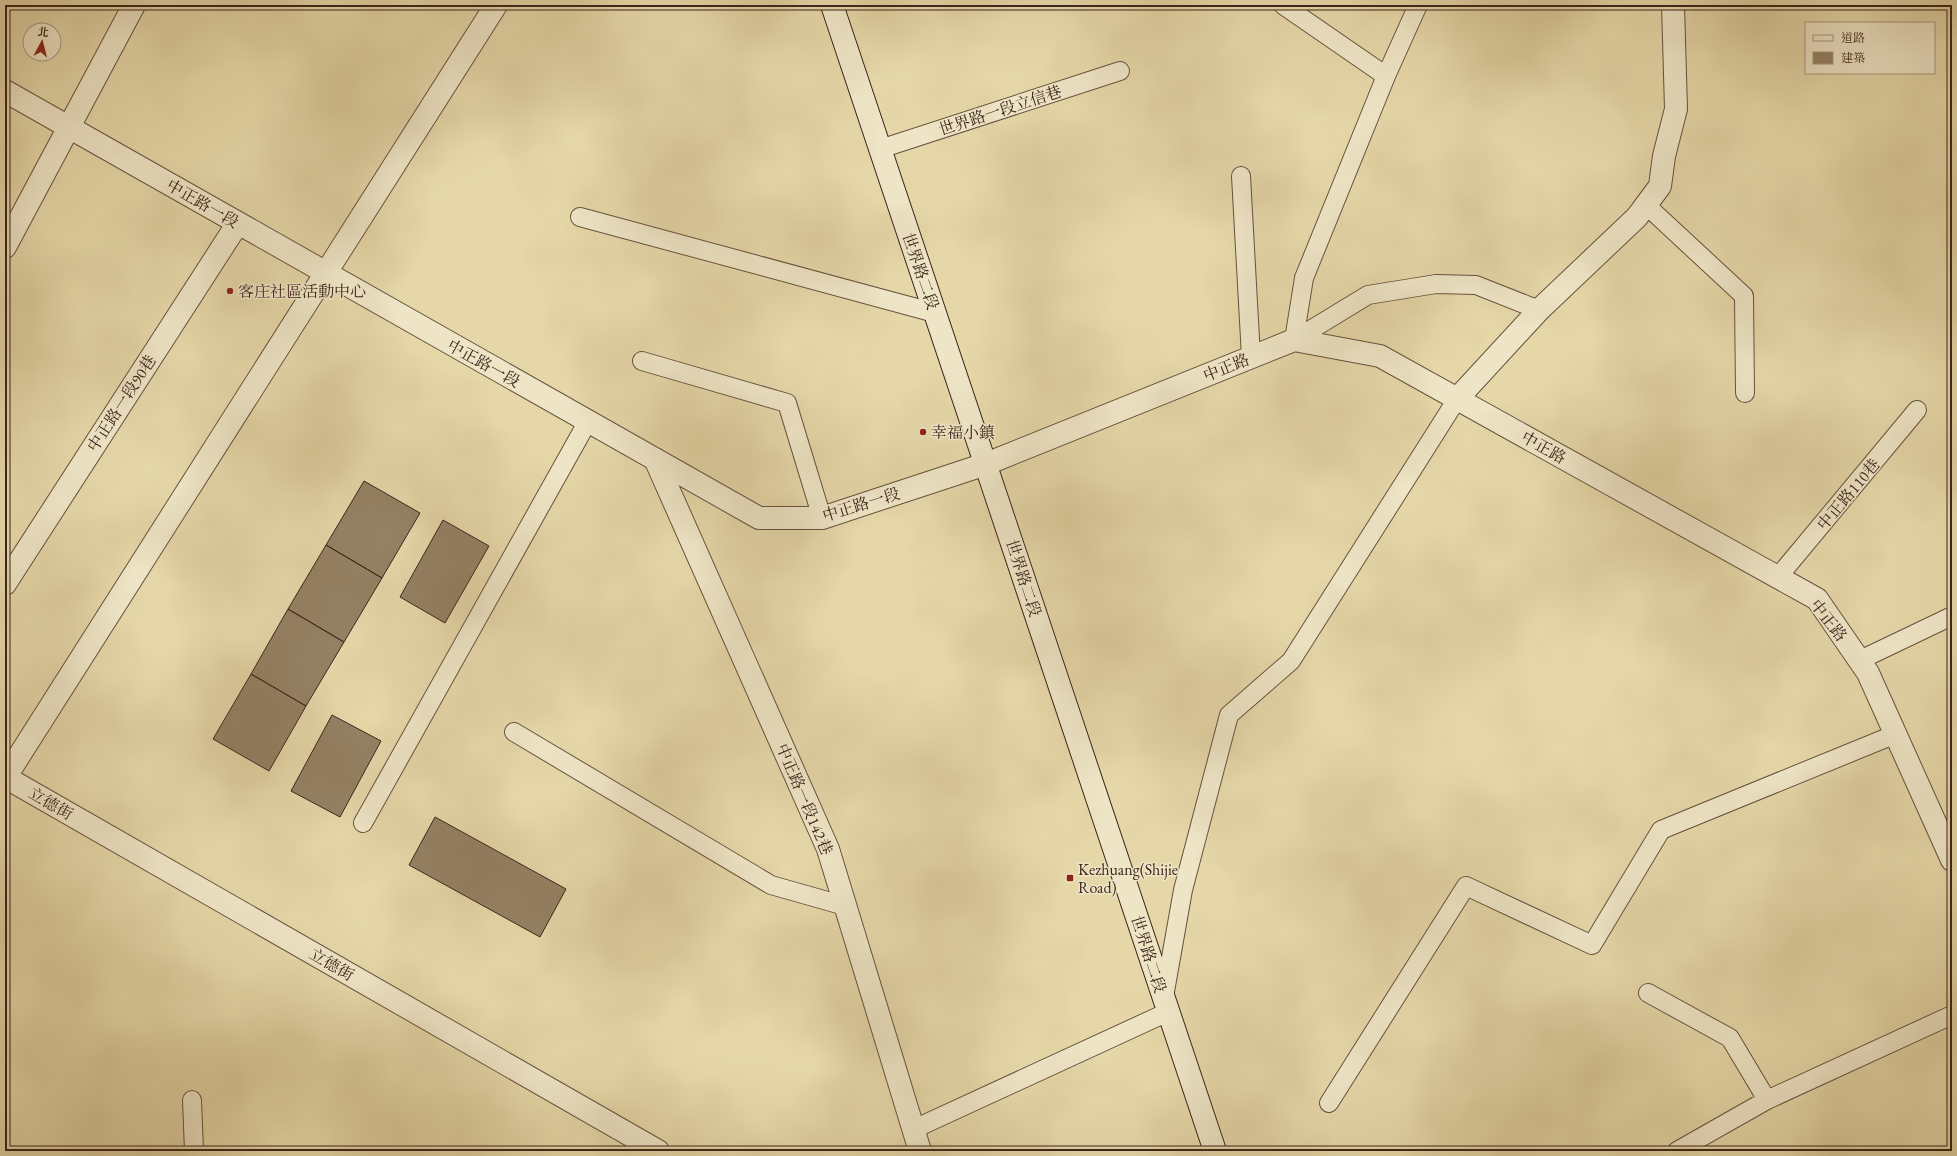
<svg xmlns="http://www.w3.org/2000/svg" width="1957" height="1156" viewBox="0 0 1957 1156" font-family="'EB Garamond','Noto Serif TC',serif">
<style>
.building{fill:#948164;stroke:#3d241b}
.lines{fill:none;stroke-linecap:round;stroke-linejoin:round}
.service-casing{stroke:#67513e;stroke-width:20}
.minor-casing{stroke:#67513e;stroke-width:24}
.secondary-casing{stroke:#3d241b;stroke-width:24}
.service{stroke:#eee5c6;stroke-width:18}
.minor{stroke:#eee5c6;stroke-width:22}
.secondary{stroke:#eee5c6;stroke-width:22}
.poi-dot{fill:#8f2418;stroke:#eee5c6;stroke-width:1.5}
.labels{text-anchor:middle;stroke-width:3;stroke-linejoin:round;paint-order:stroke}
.street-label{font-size:16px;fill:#3d241b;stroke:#eee5c6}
.poi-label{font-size:16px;fill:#3d241b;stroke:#eee5c6;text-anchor:start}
</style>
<rect width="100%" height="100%" fill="#e5d7a8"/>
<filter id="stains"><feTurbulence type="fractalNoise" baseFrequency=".005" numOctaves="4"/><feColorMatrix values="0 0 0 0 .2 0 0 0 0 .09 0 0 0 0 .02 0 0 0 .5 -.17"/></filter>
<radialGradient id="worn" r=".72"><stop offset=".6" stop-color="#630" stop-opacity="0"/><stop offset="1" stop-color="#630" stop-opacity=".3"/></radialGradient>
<path class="building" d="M364,481L420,513L382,578L326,545Z
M443,520L489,546L445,623L400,597Z
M326,545L382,578L344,642L288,609Z
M288,609L344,642L306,706L251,674Z
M251,674L306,706L269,771L213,739Z
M332,715L381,741L340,817L291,791Z
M435,817L566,889L540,937L409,865Z"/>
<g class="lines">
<defs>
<path id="service" d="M1283,5L1386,76
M880,149L1120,71
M1241,176L1251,357
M1646,205L1744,296L1745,393
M580,217L935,313
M1294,340L1304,278L1386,76L1418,5
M1294,340L1368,295L1436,284L1476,285L1539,310
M642,361L787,403L822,518
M1778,577L1917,410
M1860,660L1952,616
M514,732L771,885L845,906
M363,823L588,421
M1648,993L1730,1038L1767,1100
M1164,997L1183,890L1229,715L1291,661L1457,399
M192,1100L194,1151
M1329,1103L1466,886L1592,945L1661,830L1896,734
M914,1129L1168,1012
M1677,1151L1767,1100L1952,1015"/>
<path id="minor" d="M5,91L759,518H822L986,464L1294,340L1380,356L1817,599L1868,673L1952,860
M5,247L134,5
M1457,399L1539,310L1637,217L1660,186L1664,156L1676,109L1673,5
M655,459L828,849L920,1151
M5,584L238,223
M5,777L658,1151
M5,778L496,5"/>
<path id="secondary" d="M832,5L1215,1151"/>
</defs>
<use href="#service" class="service-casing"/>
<use href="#minor" class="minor-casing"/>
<use href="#secondary" class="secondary-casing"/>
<use href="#service" class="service"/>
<use href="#minor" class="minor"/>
<use href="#secondary" class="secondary"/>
</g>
<g class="poi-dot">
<circle cx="230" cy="291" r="4"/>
<circle cx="923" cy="432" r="4"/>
<rect x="1066" y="874" width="8" height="8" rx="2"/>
</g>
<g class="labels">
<g class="street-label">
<text transform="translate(1000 110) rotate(-18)" y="6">世界路一段立信巷</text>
<text transform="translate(203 203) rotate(30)" y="6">中正路一段</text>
<text transform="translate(921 271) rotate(71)" y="6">世界路二段</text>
<text transform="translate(484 363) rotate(29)" y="6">中正路一段</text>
<text transform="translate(1226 367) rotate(-22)" y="6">中正路</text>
<text transform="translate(121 403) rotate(-57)" y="6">中正路一段90巷</text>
<text transform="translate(1544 447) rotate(29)" y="6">中正路</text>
<text transform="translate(1848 494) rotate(-50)" y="6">中正路110巷</text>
<text transform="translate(861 504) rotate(-17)" y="6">中正路一段</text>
<text transform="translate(1024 578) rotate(72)" y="6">世界路二段</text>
<text transform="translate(1829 620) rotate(52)" y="6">中正路</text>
<text transform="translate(805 799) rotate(67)" y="6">中正路一段142巷</text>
<text transform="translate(51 803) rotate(30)" y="6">立德街</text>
<text transform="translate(1149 954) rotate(72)" y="6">世界路二段</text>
<text transform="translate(332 964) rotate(30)" y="6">立德街</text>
</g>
<g class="poi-label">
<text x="238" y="297">客庄社區活動中心</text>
<text x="931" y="438">幸福小鎮</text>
<text x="1078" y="875">Kezhuang(Shijie<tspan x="1078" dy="18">Road)</tspan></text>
</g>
</g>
<rect width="1957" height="1156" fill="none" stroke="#e5d7a8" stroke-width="20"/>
<rect x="6" y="6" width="1945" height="1144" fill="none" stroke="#3d241b" stroke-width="2"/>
<rect x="10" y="10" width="1937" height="1136" fill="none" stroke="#3d241b"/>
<rect x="1805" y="22" width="130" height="52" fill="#eee5c6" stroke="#a79882"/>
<rect x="1813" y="35" width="20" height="6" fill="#eee5c6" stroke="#a79882"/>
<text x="1841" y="42" font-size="12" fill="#3d241b">道路</text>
<rect x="1813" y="52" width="20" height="12" fill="#948164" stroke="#a79882"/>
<text x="1841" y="62" font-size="12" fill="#3d241b">建築</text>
<g transform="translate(42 42) rotate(7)"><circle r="19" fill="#eee5c6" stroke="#a79882"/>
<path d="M0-3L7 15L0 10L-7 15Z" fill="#8f2418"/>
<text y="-6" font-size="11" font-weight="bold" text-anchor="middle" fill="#3d241b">北</text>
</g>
<rect width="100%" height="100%" filter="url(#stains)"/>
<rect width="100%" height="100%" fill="url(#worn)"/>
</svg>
